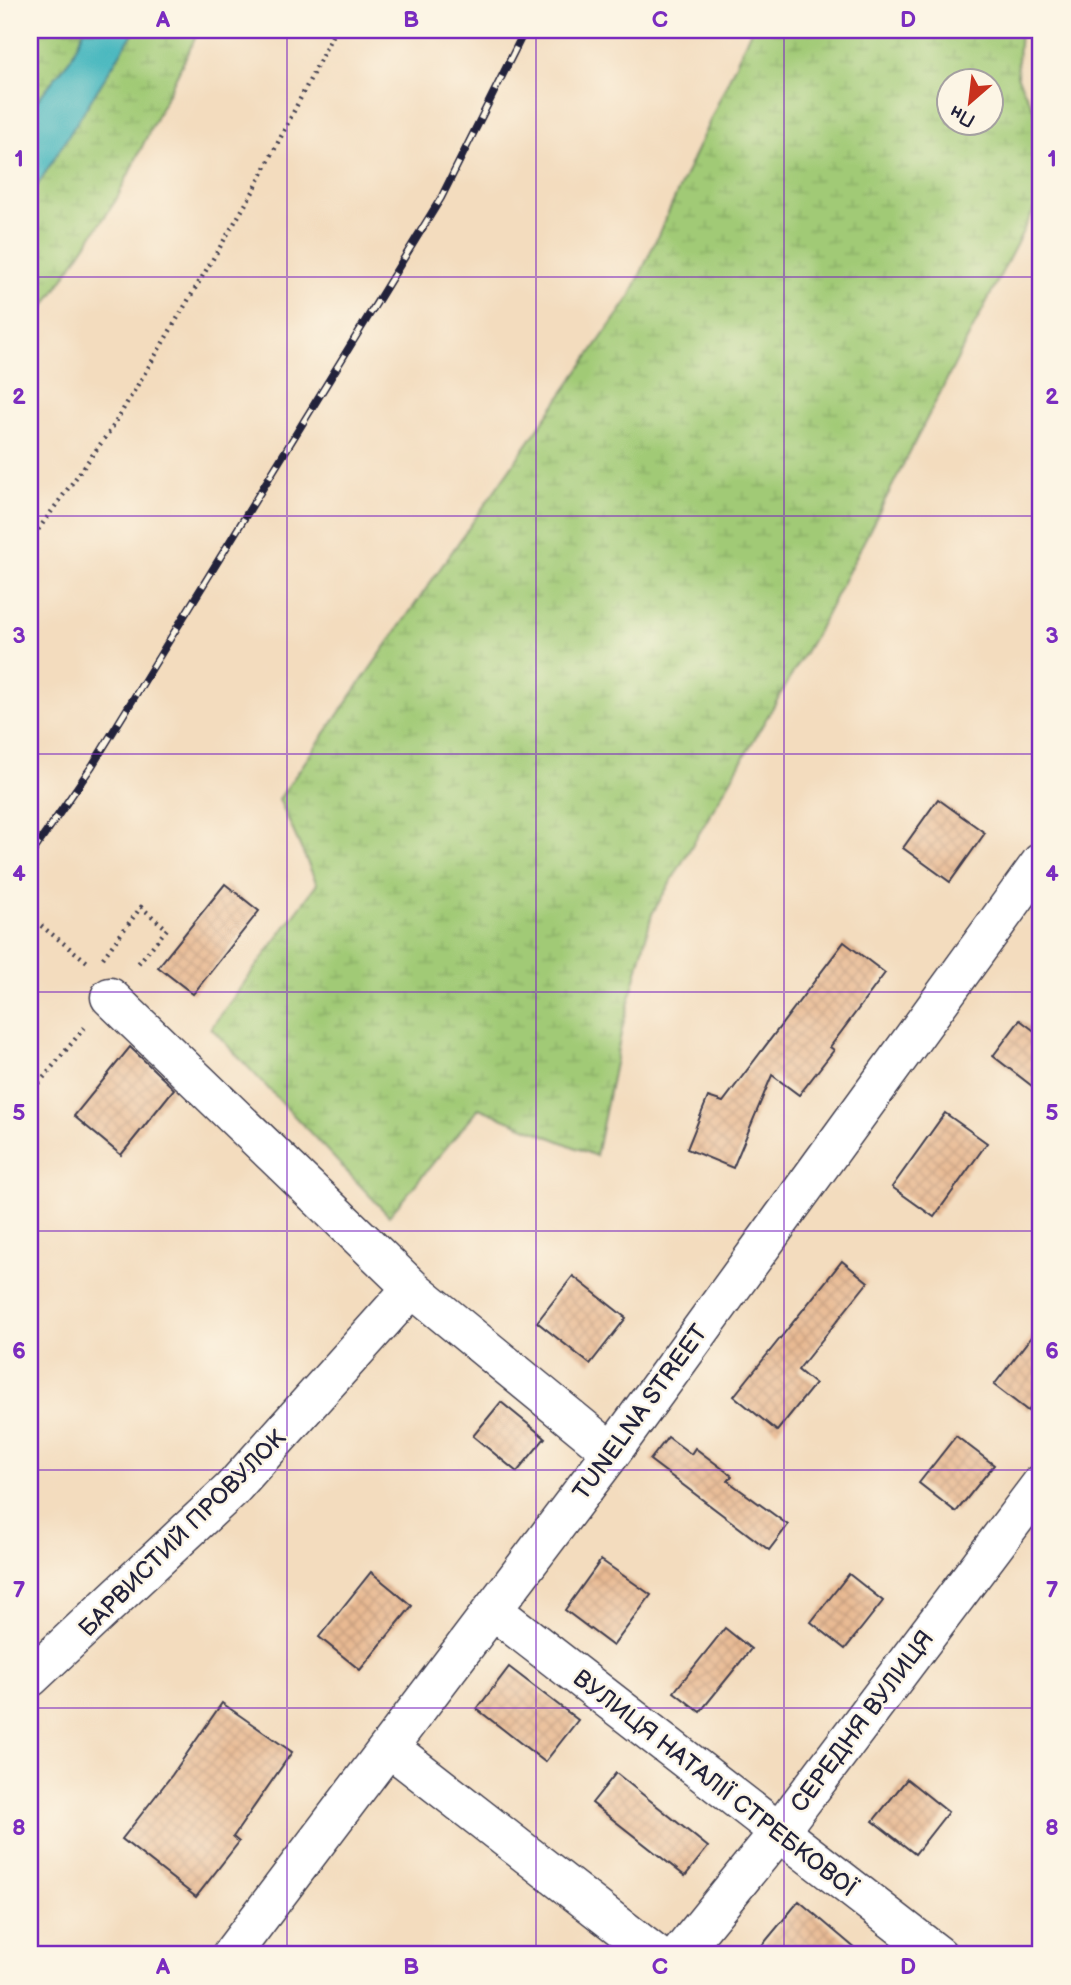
<svg xmlns="http://www.w3.org/2000/svg" width="1071" height="1985" viewBox="0 0 1071 1985" font-family="'Balsamiq Sans',sans-serif">
<style>
.wetland{fill:url(#wetland-marsh);stroke:#627658;stroke-width:2;fill-rule:evenodd}
.water{fill:#49b8bf;stroke:#366d7d;stroke-width:2}
.building{fill:url(#building-cross-hatch)}
.lines{fill:none;stroke-linecap:round;stroke-linejoin:round}
.minor-casing{stroke:#413e4f;stroke-width:41}
.path{stroke:#413e4f;stroke-width:4.5;stroke-dasharray:2 5;stroke-linecap:butt}
.minor{stroke:#fff;stroke-width:38}
.rail-casing{stroke:#22223b;stroke-width:8}
.rail{stroke:#fcf5e5;stroke-width:5;stroke-dasharray:16;stroke-linecap:butt}
.grid{fill:none;stroke:#7b2cbf;stroke-width:2;stroke-opacity:0.55}
.labels{text-anchor:middle;stroke-width:5;stroke-linejoin:round;paint-order:stroke}
.street-label{font-size:24px;fill:#22223b;stroke:#fcf5e5}
.neatline{fill:none;stroke:#7b2cbf;stroke-width:2.5}
.grid-label{font-size:23px;text-anchor:middle;font-weight:bold;fill:#7b2cbf}
</style>
<defs>
<pattern id="wetland-marsh" width="20" height="14" patternUnits="userSpaceOnUse" patternTransform="scale(1.75)"><rect width="20" height="14" fill="#a1ca76"/><path d="M1 5h8M5 5V1M11 12h8M15 12V8" fill="none" stroke="#8aad67"/></pattern>
<pattern id="building-cross-hatch" width="8" height="8" patternUnits="userSpaceOnUse" patternTransform="scale(1.75)"><rect width="8" height="8" fill="#e8b992"/><path d="M0 0l8 8M0 8l8-8" fill="none" stroke="#c79f7f"/></pattern>
</defs>
<rect width="100%" height="100%" fill="#fcf5e5"/>
<filter id="ink" filterUnits="userSpaceOnUse"><feTurbulence type="fractalNoise" baseFrequency=".0143" numOctaves="2"/><feDisplacementMap in="SourceGraphic" scale="14" xChannelSelector="R" yChannelSelector="G"/><feConvolveMatrix kernelMatrix="1 2 1 2 8 2 1 2 1" color-interpolation-filters="sRGB"/></filter>
<filter id="wash" filterUnits="userSpaceOnUse"><feTurbulence type="fractalNoise" baseFrequency=".00686" numOctaves="4" result="noise"/><feDisplacementMap in="SourceGraphic" scale="28" xChannelSelector="R" yChannelSelector="G"/><feGaussianBlur stdDeviation="1.57" result="paint"/><feColorMatrix in="noise" values="0 0 0 0 0 0 0 0 0 0 0 0 0 0 0 0 0 1.4 0 .05"/><feComposite in="paint" operator="in"/></filter>
<g filter="url(#wash)">
<rect width="100%" height="100%" fill="#f3dcbe"/>
<path class="wetland" d="M30,30H199L116,200L30,328Z
M751,30H1020L1017,76L1041,124V196L821,625L652,914L622,1029L596,1156L479,1108L389,1216L211,1028L317,884L279,799L630,297ZM948,80H990V122H948Z"/>
<path class="water" d="M84,30H135L30,197V109L71,58Z"/>
<g id="blocks">
<path class="building" d="M938,799L985,833L950,882L903,848Z
M225,884L259,911L193,994L158,967Z
M844,942L885,973L830,1047L834,1050L799,1095L772,1075L733,1168L687,1149L708,1097L723,1102Z
M1020,1020L1041,1036V1093L993,1056Z
M130,1047L174,1089L121,1155L74,1116Z
M945,1113L987,1143L934,1217L892,1187Z
M842,1261L868,1282L798,1370L815,1384L777,1431L734,1396Z
M573,1276L626,1318L590,1364L537,1322Z
M1041,1324V1394L1028,1411L994,1385Z
M501,1402L545,1438L517,1472L473,1436Z
M956,1436L994,1465L956,1512L919,1483Z
M668,1437L691,1454L695,1448L732,1476L728,1481L788,1525L769,1550L650,1460Z
M601,1560L651,1595L613,1646L565,1610Z
M371,1572L412,1606L360,1670L319,1637Z
M849,1574L883,1601L845,1649L811,1622Z
M725,1628L751,1649L700,1712L674,1692Z
M509,1667L578,1720L545,1762L477,1709Z
M222,1703L292,1752L233,1837L239,1842L196,1897L122,1839L172,1775Z
M616,1773L708,1847L685,1876L592,1803Z
M907,1779L948,1812L915,1854L873,1821Z
M799,1901L863,1955H754Z"/>
</g>
</g>
<g filter="url(#ink)">
<use href="#blocks" fill-opacity="0" stroke="#413e4f" stroke-width="2"/>
<g class="lines">
<defs>
<path id="minor" d="M110,997L412,1288L612,1452
M494,1611L938,1955
M30,1678L231,1490L412,1288
M390,1748L656,1955
M231,1955L612,1452L1041,862
M679,1955L778,1833L1041,1484"/>
</defs>
<use href="#minor" class="minor-casing"/>
<path class="path" d="M30,541L112,428L254,190L335,30
M30,917L90,964
M103,958L141,907L167,929L136,966
M30,1094L85,1027"/>
<use href="#minor" class="minor"/>
<defs>
<path id="rail" d="M30,856L92,766L441,198L525,30"/>
</defs>
<use href="#rail" class="rail-casing"/>
<use href="#rail" class="rail"/>
</g>
</g>
<path class="grid" d="M287,30V1955M536,30V1955M784,30V1955M30,277H1041M30,516H1041M30,754H1041M30,992H1041M30,1231H1041M30,1470H1041M30,1708H1041"/>
<g class="labels">
<g class="street-label">
<text transform="translate(640 1412) rotate(-54)" y="8">TUNELNA STREET</text>
<text transform="translate(182 1533) rotate(-45)" y="8">БАРВИСТИЙ ПРОВУЛОК</text>
<text transform="translate(862 1721) rotate(-53)" y="8">СЕРЕДНЯ ВУЛИЦЯ</text>
<text transform="translate(715 1783) rotate(38)" y="8">ВУЛИЦЯ НАТАЛІЇ СТРЕБКОВОЇ</text>
</g>
</g>
<rect width="1071" height="1985" fill="none" stroke="#fcf5e5" stroke-width="77"/>
<g transform="translate(970 102) rotate(208)"><circle r="33" fill="#fcf5e5" stroke="#a5a1a1" stroke-width="2"/>
<path d="M0-5L12 26L0 18L-12 26Z" fill="#c8321e"/>
<text y="-10" font-size="19" font-weight="bold" text-anchor="middle" fill="#22223b">Пн</text>
</g>
<rect x="38" y="38" width="994" height="1908" class="neatline"/>
<g class="grid-label">
<text x="163" y="27">A</text>
<text x="411" y="27">B</text>
<text x="660" y="27">C</text>
<text x="908" y="27">D</text>
<text x="19" y="166">1</text>
<text x="1052" y="166">1</text>
<text x="19" y="404">2</text>
<text x="1052" y="404">2</text>
<text x="19" y="643">3</text>
<text x="1052" y="643">3</text>
<text x="19" y="881">4</text>
<text x="1052" y="881">4</text>
<text x="19" y="1120">5</text>
<text x="1052" y="1120">5</text>
<text x="19" y="1358">6</text>
<text x="1052" y="1358">6</text>
<text x="19" y="1597">7</text>
<text x="1052" y="1597">7</text>
<text x="19" y="1835">8</text>
<text x="1052" y="1835">8</text>
<text x="163" y="1974">A</text>
<text x="411" y="1974">B</text>
<text x="660" y="1974">C</text>
<text x="908" y="1974">D</text>
</g>
</svg>
